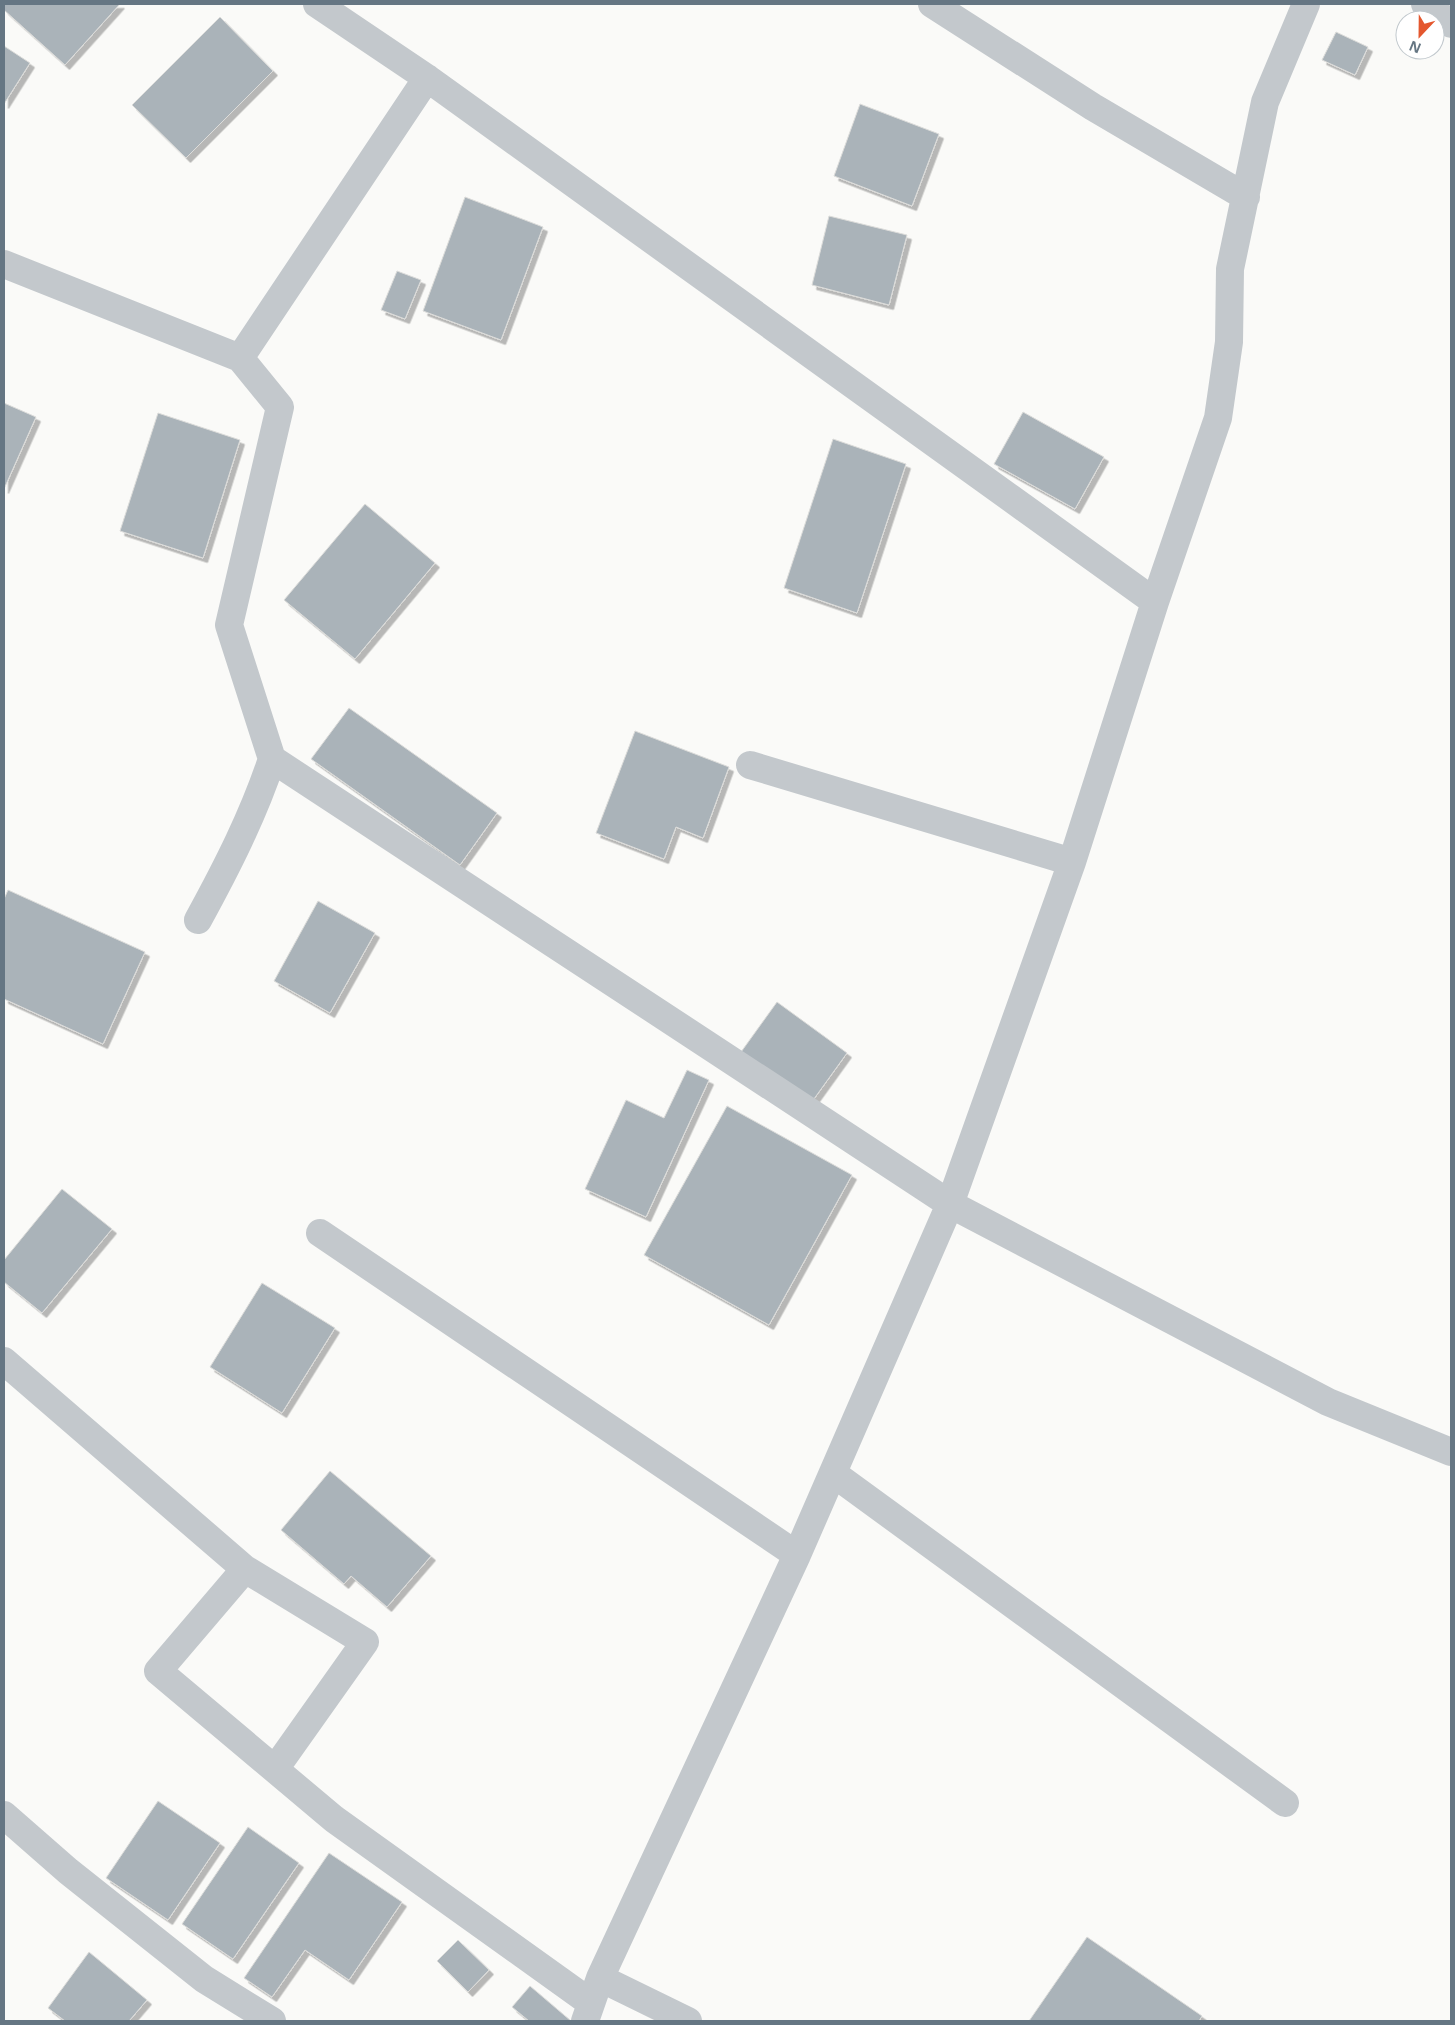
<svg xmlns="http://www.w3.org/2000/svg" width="1455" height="2025" viewBox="0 0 1455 2025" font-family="'Noto Sans',sans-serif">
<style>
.building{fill:#aab3b9;stroke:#dcdcda;filter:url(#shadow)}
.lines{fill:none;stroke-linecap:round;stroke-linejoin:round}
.minor{stroke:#c3c8cc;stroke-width:28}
</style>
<defs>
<filter id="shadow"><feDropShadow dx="4.5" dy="4.5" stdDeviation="0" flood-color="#0004"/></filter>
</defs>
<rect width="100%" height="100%" fill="#fafaf8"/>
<path class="building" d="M4,4H120L65,65L4,10Z
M220,17L273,71L186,158L132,105Z
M1336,32L1368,47L1355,75L1322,60Z
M4,46L30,63L4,104Z
M860,104L939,134L912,206L834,176Z
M465,197L543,227L501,340L423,311Z
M829,216L907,235L889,305L812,285Z
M397,271L421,280L405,319L381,310Z
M4,403L36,417L4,489Z
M1023,412L1104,457L1075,509L994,464Z
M158,413L240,440L203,558L120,531Z
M833,439L906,464L857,613L784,588Z
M365,504L435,563L355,659L284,600Z
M349,708L497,813L460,865L311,759Z
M635,731L729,767L703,838L676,827L664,859L596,833Z
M8,890L145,952L103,1044L4,999V899Z
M318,901L375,933L330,1013L274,981Z
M777,1002L847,1053L811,1103L741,1052Z
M687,1070L709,1080L646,1217L585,1189L626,1100L664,1118Z
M727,1106L852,1175L769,1325L644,1255Z
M62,1189L112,1229L42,1313L4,1282V1260Z
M262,1283L335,1328L282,1413L210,1367Z
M330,1471L431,1556L387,1607L351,1576L344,1584L281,1530Z
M158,1801L220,1843L168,1920L106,1878Z
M248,1827L299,1863L233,1959L182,1924Z
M329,1853L402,1902L349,1980L305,1950L272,1997L244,1978Z
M1087,1937L1202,2016L1199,2021H1029Z
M458,1940L489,1970L468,1992L437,1961Z
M89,1952L147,2000L129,2021H65L48,2008Z
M530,1986L571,2021H529L512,2007Z"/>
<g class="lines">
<path class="minor" d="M317,4L427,78L1155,602
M932,4L1093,107L1246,197
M1425,4L1451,24
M4,264L240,358L427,78
M240,358L280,407L229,625L272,759
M750,765L1072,862
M198,920C227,867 253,816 272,759L950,1204L1328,1402L1451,1452
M320,1233L797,1555
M4,1361L245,1569
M834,1474L1285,1803
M275,1769L365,1642L245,1569L158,1671L334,1819L591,2003
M4,1815L68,1871L204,1979L272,2021
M600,1978L688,2021
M585,2021L600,1978L797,1555L950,1204L1072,862L1155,602L1218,418L1229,342L1230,269L1265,102L1306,4"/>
</g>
<rect width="1455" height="2025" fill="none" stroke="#657683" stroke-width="10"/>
<g transform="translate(1420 35) rotate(202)"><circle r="24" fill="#ffffff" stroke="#c1c8cd"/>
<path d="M0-4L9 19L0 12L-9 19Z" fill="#e4572e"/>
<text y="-8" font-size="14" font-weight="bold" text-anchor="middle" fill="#657683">N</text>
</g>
</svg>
